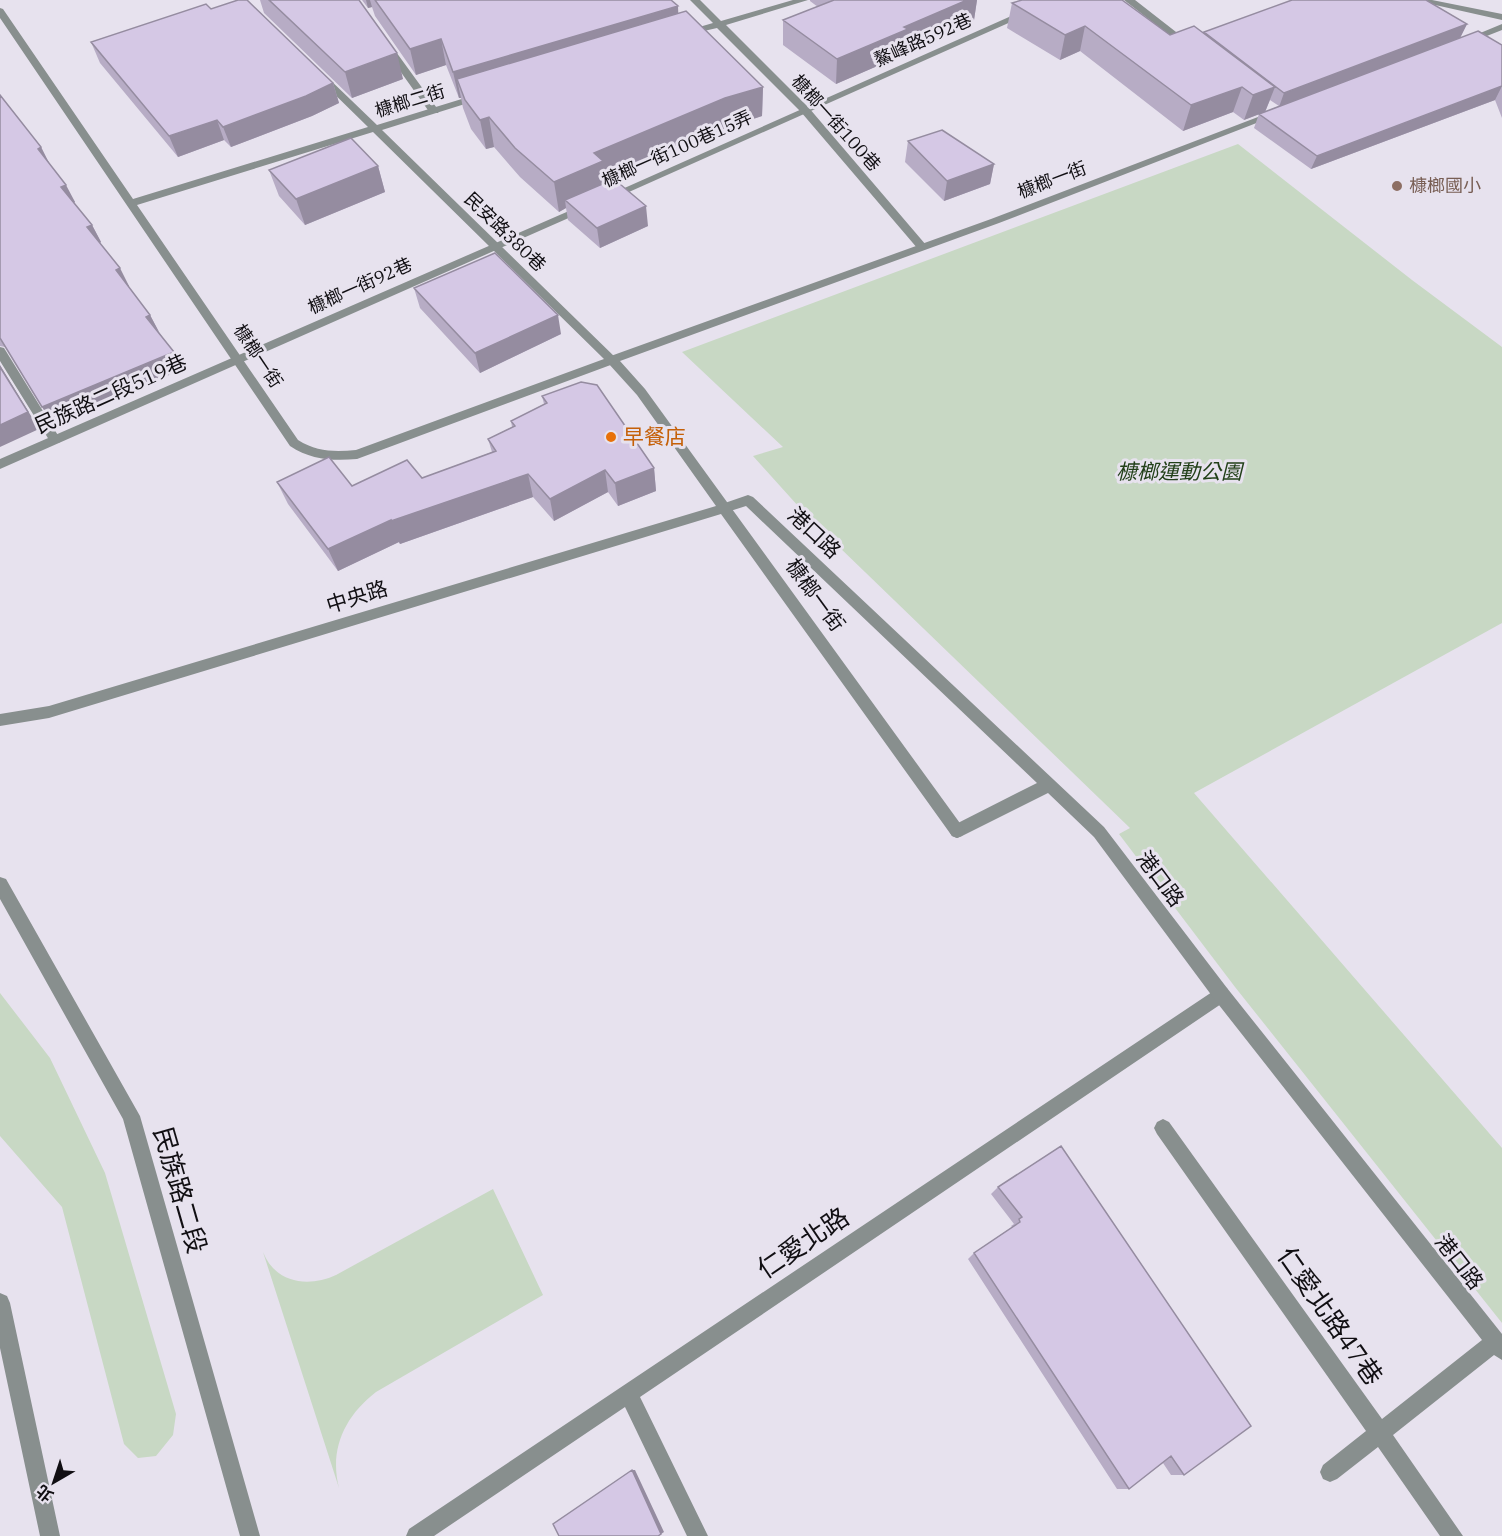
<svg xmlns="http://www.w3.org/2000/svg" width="1502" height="1536" viewBox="0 0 1502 1536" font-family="'IBM Plex Serif','Noto Sans TC',serif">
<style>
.green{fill:#c8d8c4}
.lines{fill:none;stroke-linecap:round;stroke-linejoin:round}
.service{fill:#888f8e;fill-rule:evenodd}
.minor{fill:#888f8e;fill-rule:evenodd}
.tertiary{fill:#888f8e;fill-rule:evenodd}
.wall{fill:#b7acc5;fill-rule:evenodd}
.shaded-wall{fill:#958ca0}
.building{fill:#d5c8e5;stroke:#958ca0;stroke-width:1.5}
.education-dot{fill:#8d6e63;stroke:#e7e2ee;stroke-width:2}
.food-dot{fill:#e8710a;stroke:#e7e2ee;stroke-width:2}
.labels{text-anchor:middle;stroke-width:6;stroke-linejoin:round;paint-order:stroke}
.far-street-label{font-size:18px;fill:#110f13;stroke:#e7e2ee}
.far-education-label{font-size:18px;fill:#785e54;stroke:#e7e2ee;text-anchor:start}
.street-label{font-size:21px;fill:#110f13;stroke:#e7e2ee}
.food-label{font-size:21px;fill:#c56008;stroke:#e7e2ee;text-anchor:start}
.park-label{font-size:21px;font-style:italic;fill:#224019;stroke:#e7e2ee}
.near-street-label{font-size:26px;fill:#110f13;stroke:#e7e2ee}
</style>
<rect width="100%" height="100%" fill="#e7e2ee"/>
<path class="green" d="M1238,144L1412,280L1502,347V623L1194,793L1502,1148V1323L1235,987L1119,834L1130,828L808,517L753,456L783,447L682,352Z
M0,993L50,1058L105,1173L176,1414L173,1435L156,1456L138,1458L124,1444L62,1207L0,1136Z
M493,1189L543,1295L376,1392C345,1416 329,1449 339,1488L263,1252C275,1283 308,1288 336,1275Z"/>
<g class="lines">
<path class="service" d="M1047,0H1060L611,200L607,201L602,198Z
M385,45H391L439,111L438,113H430L383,47Z
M585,204L589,205V209L0,469V459Z
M1221,986L1227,988L1229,994L1227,1000L640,1397L708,1536H687L625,1407L434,1536H406L409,1529Z"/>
<path class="minor" d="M690,0H700L721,21L793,0H808L726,25L809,108L926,245V249H918L801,112L717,28L682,36V32L713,23Z
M1124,0H1135L1194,46L1186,48Z
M0,8L3,9L133,199L368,127L319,79V75H325L377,125L478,94H484V98L382,130L618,360L616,363L357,459C333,461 311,460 290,446L0,18ZM373,132L604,359L356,450C335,452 317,452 298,440L137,205Z
M0,347L4,348L59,437L61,440L59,443H51L0,361Z
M748,495L753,497L1104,827L1227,988L1502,1334V1360L1494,1355L1393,1435L1463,1536H1440L1378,1447L1337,1479L1330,1482L1323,1479L1320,1472L1323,1465L1366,1431L1157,1134L1154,1128L1157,1122L1163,1119L1169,1122L1382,1419L1482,1340L1215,1000L1094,837L1048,793L962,836L957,838L952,836L949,831L952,826L1037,783L746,506L724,513L717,508L719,505Z"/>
<path class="tertiary" d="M1413,0H1432L1502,14V20Z
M1502,24V30L1469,43L1461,41Z
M1271,112L1280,114L999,223L620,361L645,389L962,826L965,831L962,836L957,838L952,836L721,514L49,718L0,726V714L49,706L716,506L637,395L608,363V357L991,219Z
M0,877L6,879L140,1116L260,1536H240L123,1119L0,899Z
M0,1293L7,1296L10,1303L60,1536H40L0,1348Z"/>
</g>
<path class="wall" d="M260,0H359L403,79L352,98L264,13Z
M362,0H671L678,14L763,87L762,116L726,128L605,180L606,182L648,226L600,248L568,220L566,208L559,212L520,177L494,147L486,149L471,129L463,108L461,98H459L446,65L416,75L375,16L372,7L368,8Z
M810,0H977L974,20L905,50V54L836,84L783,45V20L818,7L810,1Z
M1012,3L1170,35L1204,33V32L1467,24L1460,38L1502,45V118L1495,100L1311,169L1254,128L1259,114L1244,120L1233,112L1183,131L1080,51L1060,60L1007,28ZM1270,100L1279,106L1265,112Z
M211,9L333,83L339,103L312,116L231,147L224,140L178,157L100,63L91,42Z
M0,95L41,147L50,165L75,202L74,203L92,225L101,242L100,243L128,286L150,315L159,332L183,369L53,424L5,347L0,346Z
M908,141L994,164L990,184L944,201L905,162Z
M378,166L385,192L305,225L279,196L269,170Z
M414,288L561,334L480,373L420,308Z
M542,396L654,468L656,491L618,506L608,492L554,521L533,497L400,544L399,542L338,571L288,504L277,482L352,486L422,478L492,452L488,439L512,427L511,421L544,404Z
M1061,1146L1184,1475H1171L1163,1463L1129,1489H1117L968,1259L974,1253L1012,1227L1011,1226L1014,1224L991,1194L998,1187Z"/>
<path class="shaded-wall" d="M366,0H370L372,7L368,8Z
M967,0H977L974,20L905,50V54L836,84L837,59L904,27Z
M678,6L679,32L457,79L461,98H459L453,72Z
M1467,24L1460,38L1279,107L1284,93Z
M1085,26L1080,51L1060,60L1065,35Z
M441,39L446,65L416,75L410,49Z
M397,53L403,79L352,98L345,72Z
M333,83L339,103L312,116L231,147L223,127Z
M1502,86L1495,100L1311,169L1317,156Z
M763,87L762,116L726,128L605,180L606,191L565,200L566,208L559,212L554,182L594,153L725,98Z
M1242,87L1233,112L1183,131L1191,105Z
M1275,87L1265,112L1244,120L1253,95Z
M489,117L494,147L486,149L480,120Z
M217,120L224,140L178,157L169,136Z
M41,147L50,165L38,149Z
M994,164L990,184L944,201L947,181Z
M378,166L385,192L305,225L296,199Z
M66,185L75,202L71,204L61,187Z
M646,206L648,226L600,248L597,228Z
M92,225L101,242L97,244L87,227Z
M120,268L129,286L125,287L116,270Z
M150,315L159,332L146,317Z
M558,315L561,334L480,373L475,353Z
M174,352L183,369L53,424L42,407Z
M0,365L39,429L0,447Z
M654,468L656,491L618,506L615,483Z
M605,470L608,492L554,521L550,499Z
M528,474L533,497L400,544L399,542L338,571L328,549L391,520Z
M632,1470H635L664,1532L658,1536Z"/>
<path class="building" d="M238,0H247L333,83L306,96L223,127L217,120L169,136L91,42L206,4L211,9Z
M269,0H359L397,53L345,72Z
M375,0H671L678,6L453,72L441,39L410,49Z
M834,0H967L904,27L908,29L837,59L783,20Z
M1022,0H1122L1170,35L1194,26L1275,87L1253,95L1242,87L1191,105L1085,26L1065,35L1012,3Z
M1292,0H1426L1467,24L1284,93L1204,32Z
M686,11L763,87L725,98L594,153L603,161L554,182L515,148L489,117L480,120L465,100L457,79Z
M1478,31L1502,45V86L1317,156L1259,114Z
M0,95L41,147L38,149L66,185L61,187L92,225L87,227L120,268L116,270L150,315L146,317L174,352L42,407L0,338Z
M942,130L994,164L947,181L908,141Z
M351,138L378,166L296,199L269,170Z
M614,179L646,206L597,228L565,200Z
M495,253L558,315L475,353L414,288Z
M0,367L28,412L0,425Z
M581,382L597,385L654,468L615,483L605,470L550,499L528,474L391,521V520L328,549L277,482L329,457L352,486L407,460L422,478L496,451L488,439L515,426L511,421L547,403L542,396Z
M1061,1146L1251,1426L1184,1475L1171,1456L1129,1489L974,1253L1020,1222L1019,1219L1022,1217L998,1187Z
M632,1470L661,1534L658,1536H559L553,1524Z"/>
<circle class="education-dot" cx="1397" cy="186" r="6"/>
<circle class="food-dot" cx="611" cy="437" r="6"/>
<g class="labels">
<g class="far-street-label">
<text transform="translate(923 40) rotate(-24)" y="6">鰲峰路592巷</text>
<text transform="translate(410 101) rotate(-17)" y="6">槺榔二街</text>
<text transform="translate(836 123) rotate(48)" y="6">槺榔一街100巷</text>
<text transform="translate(677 149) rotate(-24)" y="6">槺榔一街100巷15弄</text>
<text transform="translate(1052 180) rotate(-21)" y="6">槺榔一街</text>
<text transform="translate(505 232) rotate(44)" y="6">民安路380巷</text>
<text transform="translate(360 286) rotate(-24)" y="6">槺榔一街92巷</text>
<text transform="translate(258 356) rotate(56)" y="6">槺榔一街</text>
</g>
<g class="far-education-label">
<text x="1409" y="192">槺榔國小</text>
</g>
<g class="street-label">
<text transform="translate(111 394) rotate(-24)" y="7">民族路二段519巷</text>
<text transform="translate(814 533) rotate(43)" y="7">港口路</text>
<text transform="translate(815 595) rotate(54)" y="7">槺榔一街</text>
<text transform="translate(357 597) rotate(-17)" y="7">中央路</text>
<text transform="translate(1160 879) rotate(53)" y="7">港口路</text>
<text transform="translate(1459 1262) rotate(52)" y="7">港口路</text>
</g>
<g class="food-label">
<text x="623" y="444">早餐店</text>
</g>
<g class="park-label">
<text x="1179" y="479">槺榔運動公園</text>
</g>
<g class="near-street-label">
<text transform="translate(180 1190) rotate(74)" y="9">民族路二段</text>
<text transform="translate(803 1243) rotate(-34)" y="9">仁愛北路</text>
<text transform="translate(1330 1316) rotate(55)" y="9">仁愛北路47巷</text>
</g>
</g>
<g transform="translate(54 1482) rotate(219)" stroke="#e7e2ee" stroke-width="4.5" paint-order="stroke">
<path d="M0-4.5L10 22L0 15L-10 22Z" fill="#110f13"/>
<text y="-9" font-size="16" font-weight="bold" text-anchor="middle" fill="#110f13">北</text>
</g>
</svg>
